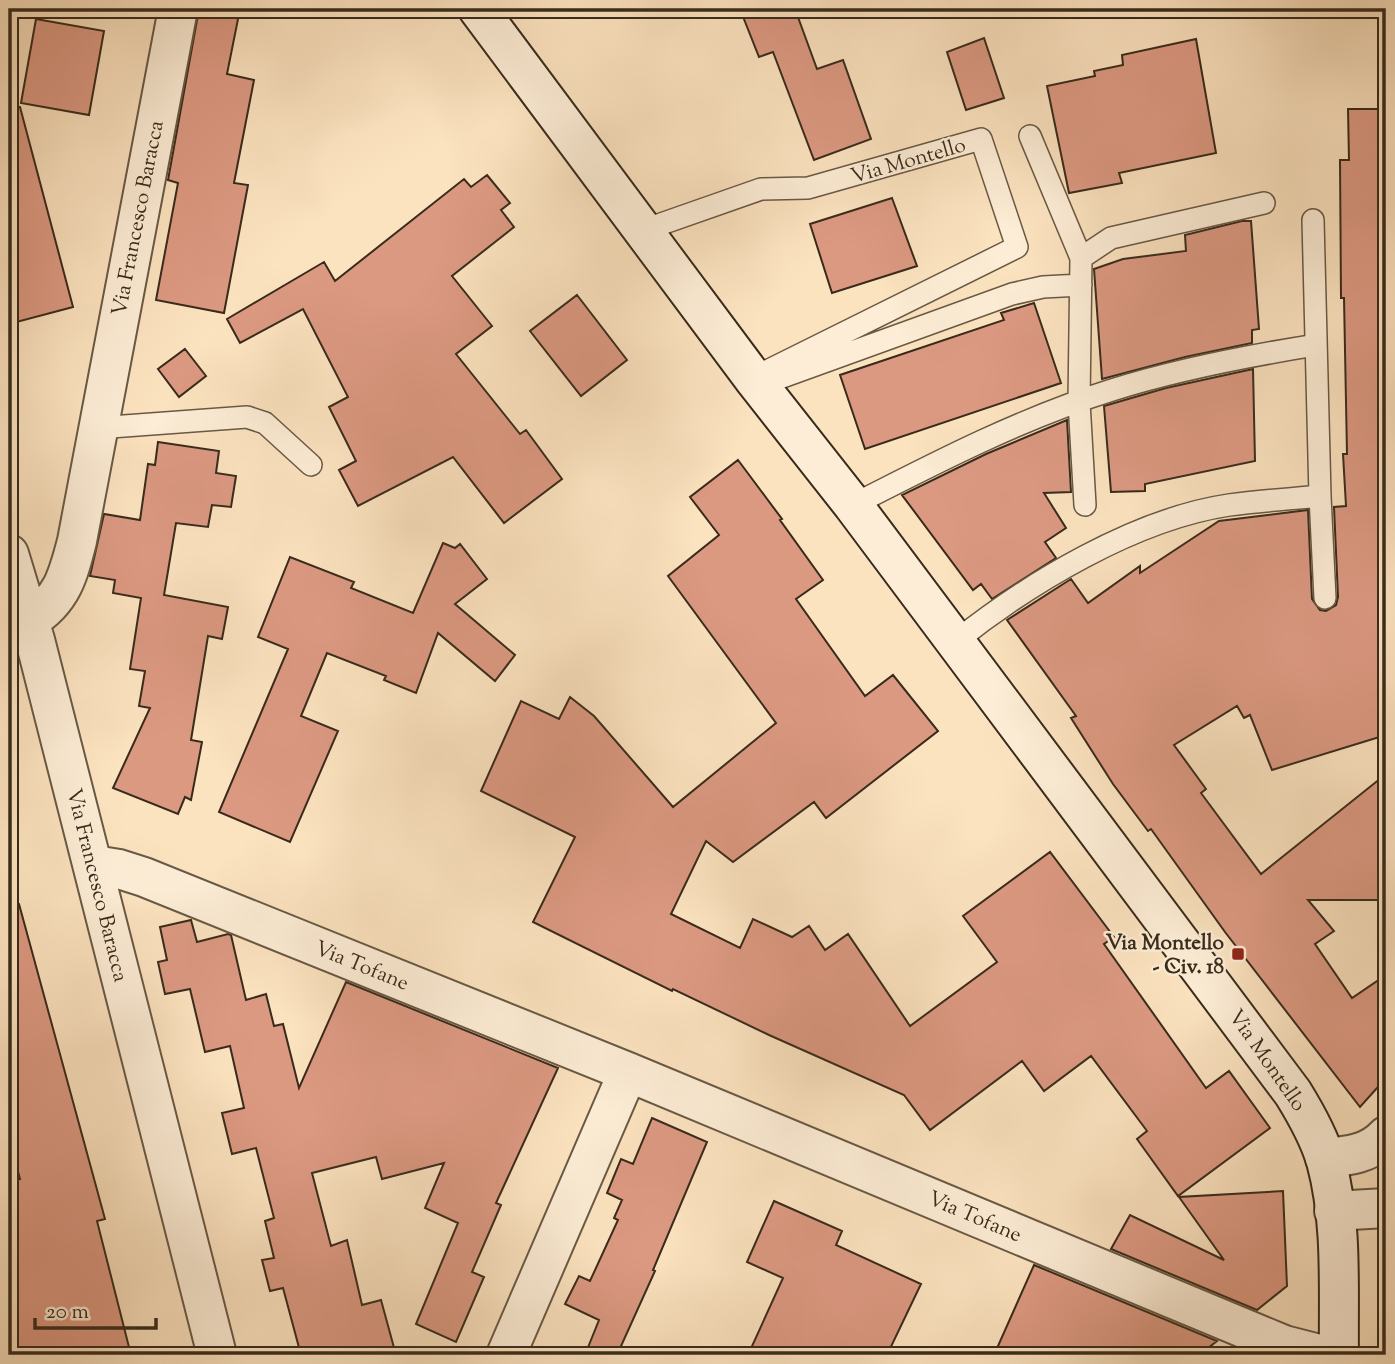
<svg xmlns="http://www.w3.org/2000/svg" width="1395" height="1364" viewBox="0 0 1395 1364" font-family="'Sorts Mill Goudy',serif">
<style>
.building{fill:#dc9982;stroke:#382b1b;stroke-width:2}
.lines{fill:none;stroke-linecap:round;stroke-linejoin:round}
.lane-casing{stroke:#695944;stroke-width:24}
.street-casing{stroke:#695944;stroke-width:42}
.secondary-casing{stroke:#382b1b;stroke-width:42}
.lane{stroke:#fdedd6;stroke-width:21}
.street{stroke:#fdedd6;stroke-width:38}
.secondary{stroke:#fdedd6;stroke-width:38}
.poi-dot{fill:#8f2418;stroke:#fdedd6;stroke-width:2.5}
.labels{text-anchor:middle;stroke-width:5;stroke-linejoin:round;paint-order:stroke}
.street-label{font-size:21px;fill:#382b1b;stroke:#fdedd6}
.poi-label{font-size:21px;font-weight:bold;fill:#382b1b;stroke:#fdedd6;text-anchor:end}
</style>
<rect width="100%" height="100%" fill="#fce3c0"/>
<filter id="stains"><feTurbulence type="fractalNoise" baseFrequency=".00286" numOctaves="4"/><feColorMatrix values="0 0 0 0 .2 0 0 0 0 .09 0 0 0 0 .02 0 0 0 .5 -.17"/></filter>
<radialGradient id="worn" r=".72"><stop offset=".6" stop-color="#630" stop-opacity="0"/><stop offset="1" stop-color="#630" stop-opacity=".3"/></radialGradient>
<path class="building" d="M199,9H240L227,74L254,80L234,183L248,185L224,313L156,300L178,183L168,180Z
M740,9H795L817,69L843,60L871,139L814,160L773,52L759,57Z
M36,19L104,31L89,115L21,103Z
M984,38L1004,98L966,110L947,52Z
M1196,39L1216,153L1119,173L1122,183L1069,193L1047,86L1095,76L1094,71L1123,65L1122,55Z
M20,107L73,307L9,324V108Z
M1348,109H1386V735L1272,770L1250,715L1244,718L1237,706L1174,745L1206,789L1201,793L1261,874L1386,774V900H1308L1334,931L1315,944L1352,998L1386,975V1078L1360,1107L1225,932L1151,829L1148,831L1113,784L1071,718L1076,716L1007,620L1071,579L1088,603L1140,566V573L1219,521L1308,510L1312,599L1320,610L1326,611L1336,605L1338,597L1334,507L1346,506L1343,454H1347L1344,298H1341L1340,160H1349Z
M487,175L510,203L501,210L514,227L452,276L492,326L456,354L520,434L526,430L562,479L504,523L453,457L358,506L339,470L356,461L329,407L348,397L303,309L240,343L227,319L324,262L335,281L464,179L471,187Z
M892,198L917,266L832,293L810,224Z
M1242,221H1251L1259,329L1252,330V343L1185,357L1102,379L1094,269L1123,259L1186,251L1185,235Z
M577,295L627,360L581,396L530,331Z
M1034,303L1061,383L865,449L840,375L1004,320L1001,313Z
M185,349L206,376L179,397L158,369Z
M1253,369L1255,461L1145,484V491L1111,492L1104,406L1166,388Z
M1067,420L1071,492L1044,493L1066,528L1045,542L1056,558L992,599L981,584L973,590L902,495L986,454Z
M158,442L219,451L216,473L236,476L231,507L212,505L208,527L176,523L164,595L228,607L222,639L208,636L191,740L202,742L191,800L185,797L178,814L113,788L150,708L139,706L145,671L130,669L141,598L113,593L115,580L90,576L104,514L140,520L148,464L155,465Z
M738,460L782,519L780,520L823,580L796,599L865,696L893,675L938,731L826,818L814,802L733,862L706,841L671,914L740,948L753,919L792,937L809,926L825,950L848,934L910,1026L997,962L963,916L1050,852L1114,937L1104,944L1206,1088L1229,1071L1270,1128L1178,1196L1137,1139L1147,1131L1091,1056L1044,1091L1022,1061L930,1130L904,1095L769,1035L673,989L672,991L533,922L575,837L481,791L521,701L559,719L570,697L594,716L673,807L776,723L668,576L719,535L690,497Z
M443,543L455,548L460,544L487,579L455,604L515,655L495,681L438,633L416,693L384,680L386,676L327,653L301,716L338,731L290,842L219,812L288,649L258,637L290,557L354,582L351,588L413,613Z
M19,904L105,1219L97,1221L131,1355H9V1180L20,1179L9,1137V905Z
M191,920L197,942L228,934L231,935L246,1000L266,994L274,1026L283,1024L299,1088L346,982L558,1068L496,1203L501,1205L472,1272L484,1277L456,1342L416,1324L458,1223L425,1208L444,1163L382,1179L376,1157L312,1173L331,1246L347,1240L362,1305L381,1300L396,1355H301L283,1288L270,1291L262,1260L274,1258L265,1221L274,1218L256,1148L232,1154L222,1113L244,1108L230,1046L205,1052L190,989L165,994L158,962L167,960L160,927Z
M652,1118L707,1142L653,1270L655,1271L617,1355H585L599,1320L565,1304L579,1276L590,1281L618,1220L614,1218L622,1200L607,1193L621,1159L633,1164Z
M1283,1191L1287,1286L1257,1310L1111,1249L1130,1215L1224,1260L1179,1197Z
M774,1201L842,1231L836,1245L921,1284L887,1355H748L783,1278L747,1262Z
M1034,1265L1217,1341L1199,1355H994Z"/>
<g class="lines">
<defs>
<path id="lane" d="M1030,136L1081,258L1079,402L1085,505
M1313,220L1320,496L1325,598
M644,230L761,189L808,188L981,139L1017,247L753,378
M1081,258L1111,238L1264,203
M777,379L1012,294L1043,287L1081,285
M97,428L247,417L265,423L311,465
M853,505C937,462 1022,418 1112,390C1179,369 1247,356 1316,345
M955,642C1029,583 1135,519 1229,505C1259,501 1290,499 1320,496"/>
<path id="street" d="M9,554L35,640L217,1355
M30,620C62,600 68,576 77,541L178,9
M94,865L119,869L144,877L628,1072L1284,1345L1323,1355
M1325,1158C1348,1156 1370,1154 1386,1136
M1334,1211L1386,1208
M506,1355L628,1072"/>
<path id="secondary" d="M478,9L753,378L853,505L1293,1093C1306,1114 1319,1137 1326,1161C1343,1223 1338,1292 1339,1355"/>
</defs>
<use href="#lane" class="lane-casing"/>
<use href="#street" class="street-casing"/>
<use href="#secondary" class="secondary-casing"/>
<use href="#lane" class="lane"/>
<use href="#street" class="street"/>
<use href="#secondary" class="secondary"/>
</g>
<rect class="poi-dot" x="1231" y="947" width="14" height="14" rx="3.5"/>
<g class="labels">
<g class="street-label">
<text transform="translate(908 160) rotate(-16)" y="7">Via Montello</text>
<text transform="translate(137 218) rotate(-79)" y="7">Via Francesco Baracca</text>
<text transform="translate(98 885) rotate(76)" y="7">Via Francesco Baracca</text>
<text transform="translate(362 965) rotate(22)" y="7">Via Tofane</text>
<text transform="translate(1268 1060) rotate(55)" y="7">Via Montello</text>
<text transform="translate(975 1216) rotate(23)" y="7">Via Tofane</text>
</g>
<g class="poi-label">
<text x="1224" y="949">Via Montello<tspan x="1224" dy="24">- Civ. 18</tspan></text>
</g>
</g>
<rect width="1395" height="1364" fill="none" stroke="#fce3c0" stroke-width="35"/>
<rect x="10" y="10" width="1374" height="1343" fill="none" stroke="#382b1b" stroke-width="3.5"/>
<rect x="18" y="18" width="1360" height="1329" fill="none" stroke="#382b1b" stroke-width="2"/>
<path d="M35 1318v10h121v-10" fill="none" stroke="#382b1b" stroke-width="3.5"/>
<text x="46" y="1318" font-size="21" fill="#382b1b" stroke="#fdedd6" stroke-width="5" paint-order="stroke">20 m</text>
<rect width="100%" height="100%" filter="url(#stains)"/>
<rect width="100%" height="100%" fill="url(#worn)"/>
</svg>
